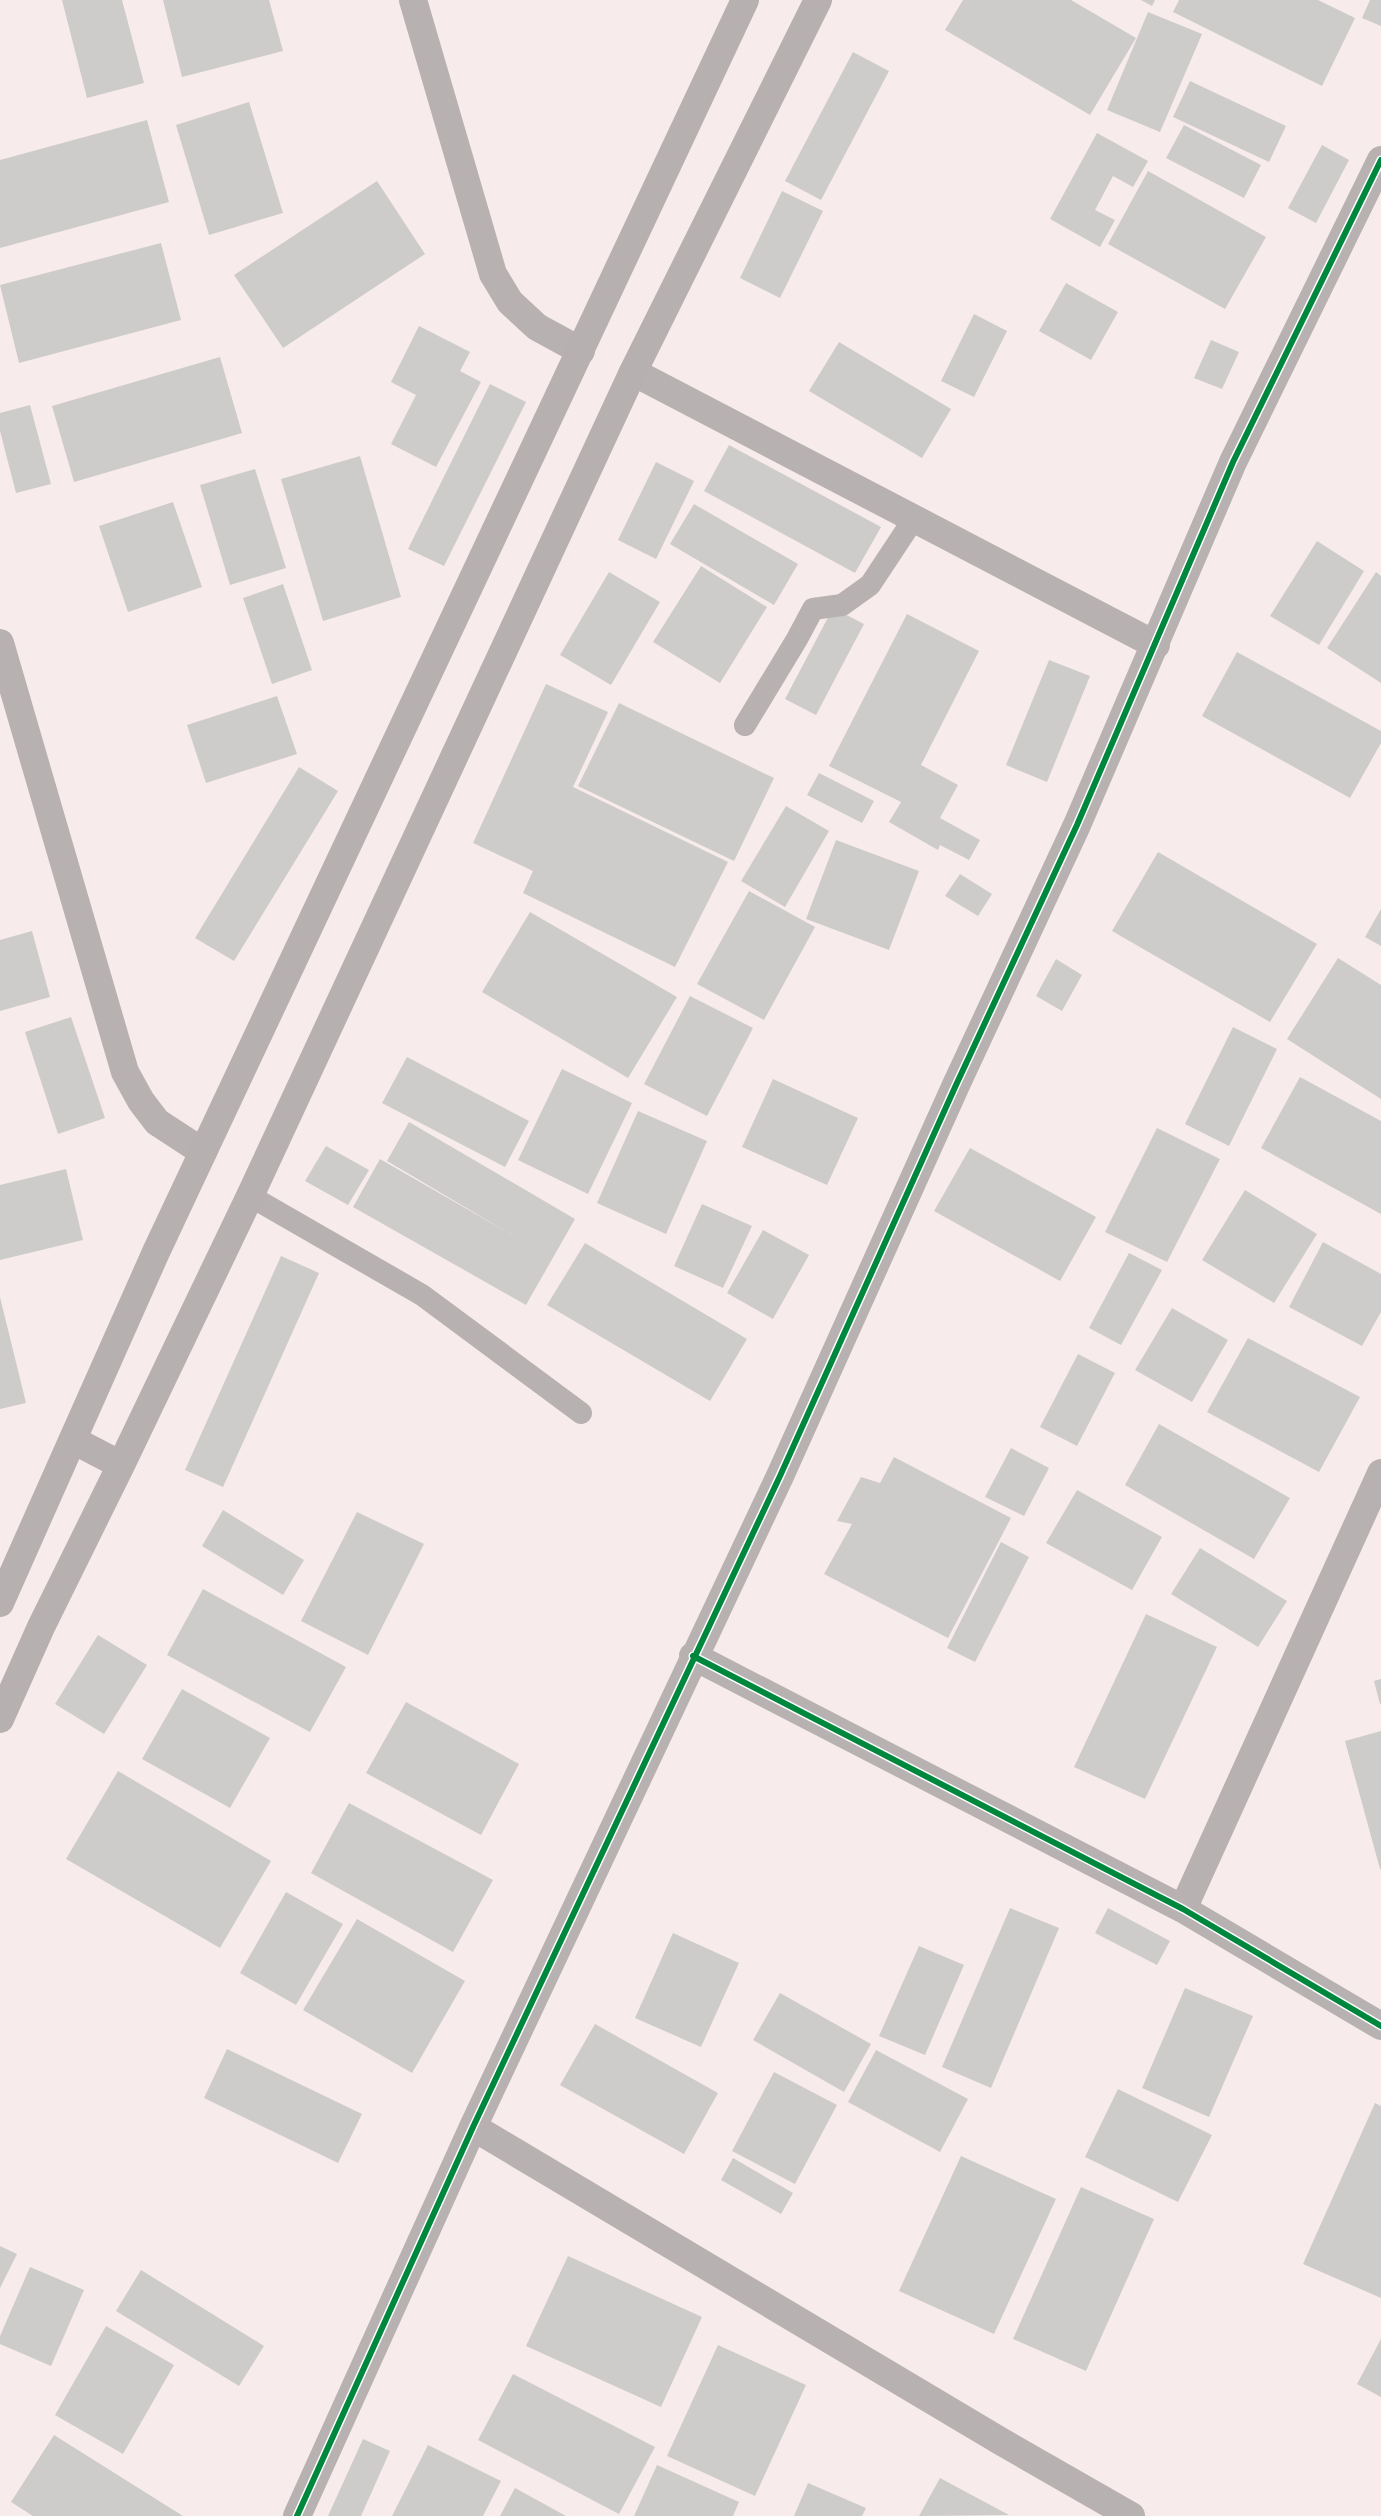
<svg xmlns="http://www.w3.org/2000/svg" width="1381" height="2516" viewBox="0 0 1381 2516" font-family="'Space Grotesk',sans-serif">
<style>
.building{fill:#cdcccb}
.lines{fill:none;stroke-linecap:round;stroke-linejoin:round}
.lane{stroke:#b7b1b1;stroke-width:22}
.street{stroke:#b7b1b1;stroke-width:28}
.secondary{stroke:#b7b0b0;stroke-width:28}
.cycleway-casing{stroke:#fff;stroke-width:9}
.cycleway{stroke:#00873e;stroke-width:6}
</style>
<rect width="100%" height="100%" fill="#f8ebeb"/>
<path class="building" d="M62,0H122L144,83L87,98Z
M163,0H269L283,51L182,77Z
M963,0H1071L1136,38L1090,115L945,30Z
M1141,0H1155L1152,6Z
M1179,0H1318L1355,18L1322,86L1173,12Z
M1370,0H1381V26L1362,18Z
M1148,12L1202,34L1160,132L1107,110Z
M853,52L889,71L821,200L785,181Z
M1190,81L1286,126L1269,162L1173,117Z
M249,102L283,213L209,235L176,125Z
M147,120L169,202L0,248V160Z
M1184,125L1261,165L1244,198L1166,158Z
M1097,133L1148,161L1133,187L1113,176L1095,210L1115,220L1100,247L1050,219Z
M1322,145L1349,160L1316,223L1288,208Z
M1148,171L1266,237L1225,309L1108,244Z
M377,181L425,254L283,348L234,275Z
M782,191L823,211L780,298L740,278Z
M161,243L181,320L19,363L0,285Z
M1066,283L1118,312L1091,360L1039,331Z
M974,314L1007,331L974,397L941,381Z
M419,326L470,352L460,371L481,382L436,467L391,444L416,395L391,382Z
M1211,340L1239,352L1222,389L1194,378Z
M839,342L951,409L922,458L809,391Z
M220,357L242,433L74,482L52,406Z
M490,384L526,402L444,566L408,549Z
M30,405L51,484L16,493L0,431V413Z
M729,445L881,527L855,573L704,491Z
M360,456L401,597L323,621L281,479Z
M656,462L694,481L656,559L618,540Z
M255,469L286,568L230,585L200,485Z
M173,502L202,587L128,612L99,526Z
M694,504L798,564L774,605L670,544Z
M1317,541L1364,571L1319,645L1270,616Z
M701,566L767,607L720,683L653,642Z
M609,572L660,602L611,685L560,655Z
M1376,572L1381,576V683L1327,648Z
M283,584L312,670L272,684L243,598Z
M833,608L864,624L816,715L785,699Z
M907,614L979,651L921,765L958,785L940,818L980,840L969,860L940,845L938,850L889,822L901,802L829,766Z
M1237,652L1381,731V743L1350,798L1202,716Z
M1049,660L1090,676L1047,782L1006,765Z
M546,684L608,712L573,787L728,862L675,967L523,893L533,871L473,843Z
M277,696L297,754L206,783L187,725Z
M619,703L774,778L734,861L578,786Z
M299,767L338,791L234,961L195,938Z
M819,773L874,801L862,823L807,795Z
M786,806L829,831L785,907L741,881Z
M836,840L919,871L889,950L806,919Z
M1158,852L1317,944L1270,1022L1112,931Z
M960,874L992,894L978,916L945,896Z
M749,891L815,927L764,1020L697,984Z
M1381,909V946L1365,937Z
M530,912L677,997L628,1078L482,992Z
M32,931L50,997L0,1011V940Z
M1338,958L1381,985V1099L1287,1039Z
M1056,959L1082,975L1062,1011L1036,996Z
M690,996L753,1028L707,1116L644,1084Z
M71,1017L105,1118L58,1134L25,1032Z
M1233,1027L1277,1049L1229,1146L1185,1124Z
M407,1057L529,1121L505,1167L382,1103Z
M562,1069L632,1103L588,1194L518,1160Z
M1300,1077L1381,1121V1214L1261,1148Z
M773,1079L858,1118L827,1185L742,1147Z
M638,1111L707,1141L666,1234L597,1203Z
M409,1122L575,1219L526,1305L353,1207L380,1159L519,1239L387,1161Z
M1157,1128L1220,1159L1167,1262L1105,1232Z
M326,1146L369,1170L348,1205L305,1181Z
M970,1148L1096,1217L1060,1281L934,1211Z
M66,1169L83,1240L0,1260V1185Z
M1245,1190L1317,1234L1274,1303L1202,1260Z
M702,1204L752,1226L723,1288L674,1266Z
M763,1230L809,1255L773,1319L727,1293Z
M1323,1242L1381,1274V1312L1362,1346L1289,1307Z
M585,1243L747,1339L710,1401L547,1305Z
M1129,1253L1162,1270L1121,1345L1089,1328Z
M281,1256L319,1273L223,1487L185,1470Z
M0,1297L26,1403L0,1409Z
M1172,1308L1228,1340L1192,1402L1135,1370Z
M1248,1338L1360,1397L1319,1472L1207,1412Z
M1078,1354L1115,1373L1077,1446L1040,1427Z
M1159,1424L1290,1498L1254,1559L1125,1485Z
M1011,1448L1049,1468L1024,1516L985,1497Z
M894,1457L1011,1518L948,1638L824,1574L852,1524L837,1521L861,1477L880,1483Z
M1077,1490L1162,1537L1132,1590L1046,1543Z
M223,1510L304,1560L283,1595L202,1546Z
M357,1512L424,1544L368,1655L301,1621Z
M1001,1542L1029,1557L975,1662L947,1648Z
M1200,1548L1287,1601L1258,1647L1171,1594Z
M203,1589L346,1667L310,1732L167,1655Z
M1146,1614L1217,1647L1145,1799L1074,1767Z
M98,1635L147,1665L104,1734L55,1704Z
M1381,1679V1704H1380L1374,1681Z
M182,1689L270,1738L230,1808L142,1759Z
M406,1702L519,1764L481,1835L366,1773Z
M1381,1731V1869H1380L1345,1741Z
M118,1771L271,1861L220,1948L66,1859Z
M349,1803L493,1880L453,1952L311,1873Z
M286,1892L343,1924L296,2005L240,1973Z
M1010,1908L1059,1928L991,2088L942,2067Z
M1108,1908L1170,1941L1157,1965L1095,1933Z
M357,1919L465,1981L412,2073L303,2010Z
M673,1933L739,1963L701,2047L635,2018Z
M919,1946L964,1965L925,2055L879,2036Z
M1185,1988L1253,2016L1209,2117L1142,2088Z
M780,1993L871,2044L844,2092L753,2040Z
M595,2024L718,2093L684,2154L560,2085Z
M227,2049L362,2114L338,2163L204,2098Z
M876,2050L968,2099L940,2152L848,2102Z
M774,2072L837,2105L795,2184L732,2151Z
M1118,2089L1212,2135L1178,2202L1085,2157Z
M1375,2103L1381,2106V2298L1303,2264Z
M961,2156L1056,2199L994,2334L899,2291Z
M733,2158L793,2193L781,2214L721,2180Z
M1081,2187L1154,2219L1086,2371L1013,2339Z
M0,2246L17,2254L0,2288Z
M568,2256L702,2317L661,2407L526,2346Z
M30,2267L84,2290L51,2366L0,2344V2336Z
M141,2270L264,2346L239,2386L116,2311Z
M106,2326L174,2365L123,2454L55,2415Z
M1381,2339V2397L1357,2384Z
M718,2345L806,2385L755,2496L667,2456Z
M513,2374L655,2447L619,2514L478,2440Z
M54,2435L183,2516H33L11,2502Z
M363,2439L390,2451L361,2516H328Z
M428,2445L501,2481L483,2516H392Z
M657,2465L739,2502L733,2516H634Z
M940,2478L1009,2515L919,2516Z
M808,2483L866,2508L862,2516H794Z
M515,2488L566,2516H500Z"/>
<g class="lines">
<path class="lane" d="M745,725L797,639L813,609L842,605L870,585L913,520
M250,1196L422,1295L581,1413"/>
<path class="street" d="M413,0L493,274L510,302L537,327L581,351
M633,372L1156,645
M0,643L125,1072L141,1101L157,1122L203,1152
M693,1656L1183,1909L1381,2026
M1183,1909L1381,1473
M473,2127L1002,2442L1131,2516
M297,2516L473,2127L780,1476L956,1085L1077,825L1233,462L1381,160"/>
<path class="secondary" d="M73,1440L121,1465
M0,1603L156,1252L745,0
M0,1719L41,1627L121,1465L250,1196L633,372L818,0"/>
<defs>
<path id="cycleway" d="M693,1656L1183,1909L1381,2026
M297,2516L473,2127L780,1476L956,1085L1077,825L1233,462L1381,160"/>
</defs>
<use href="#cycleway" class="cycleway-casing"/>
<use href="#cycleway" class="cycleway"/>
</g>
</svg>
